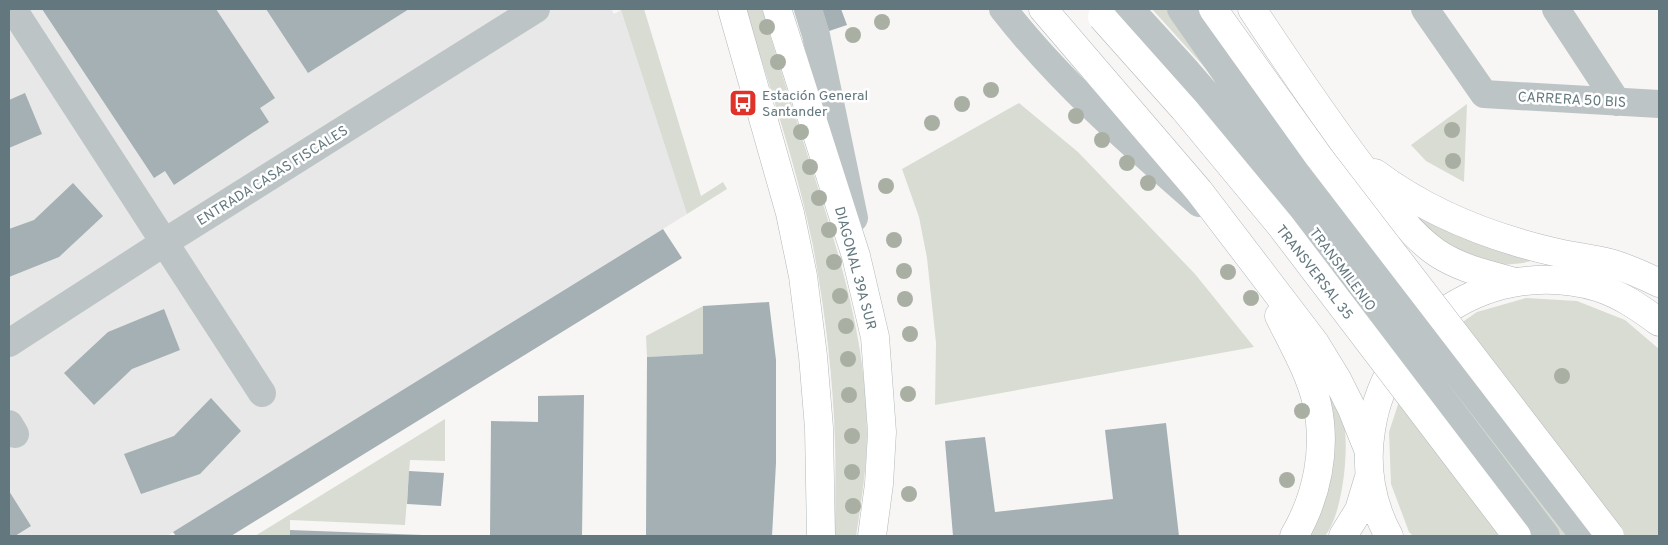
<svg xmlns="http://www.w3.org/2000/svg" width="1668" height="545" viewBox="0 0 1668 545" font-family="Overpass,sans-serif">
<style>
.built{fill:#e7e8e7}
.green{fill:#d8dcd3}
.building{fill:#a4b0b3}
.lines{fill:none;stroke-linecap:round;stroke-linejoin:round}
.major-casing{stroke:#b1b8ba;stroke-width:29}
.highway-casing{stroke:#b3b8ba;stroke-width:29}
.minor{stroke:#bdc4c6;stroke-width:28}
.major{stroke:#fff;stroke-width:28}
.highway{stroke:#fff;stroke-width:28}
.highway-bridge-casing{stroke:#b3b8ba;stroke-width:29;stroke-linecap:butt}
.minor-bridge{stroke:#bdc4c6;stroke-width:28}
.highway-bridge{stroke:#fff;stroke-width:28}
.tree{fill:#a9b0a3}
.labels{text-anchor:middle;stroke-width:5;stroke-linejoin:round;paint-order:stroke}
.poi-label{font-size:14px;fill:#62787e;stroke:#fff;text-anchor:start}
.street-label{font-size:14px;fill:#62787e;stroke:#fff}
</style>
<rect width="100%" height="100%" fill="#f7f6f4"/>
<path class="built" d="M9,9H611L614,14L621,10L687,214L167,536H9Z"/>
<path class="green" d="M623,9H644L701,196L723,182L727,189L687,214L621,10Z
M746,9H762C779,64 796,120 814,175C841,260 867,345 867,434C867,468 861,503 856,536H835C835,505 836,473 835,441C833,376 825,310 813,246C797,166 769,87 746,9Z
M1152,9H1169L1208,71Z
M1019,103L1078,152L1195,274L1254,347L935,405L936,343L927,258L919,217L902,169Z
M1467,104L1464,182L1426,161L1411,145Z
M1419,216L1534,260L1523,263L1503,265L1480,260L1437,239L1416,217Z
M1526,298L1577,301L1625,320L1659,349V536H1413L1409,532L1391,484L1389,432L1405,383L1435,341L1477,312Z
M703,306V354L647,357L646,336Z
M1328,383C1335,398 1344,413 1345,430C1348,458 1342,515 1325,536H1308L1332,413Z
M445,419V461L410,460L405,525L290,520V536H255Z"/>
<path class="building" d="M42,9H216L275,98L260,108L269,122L174,185L165,171L154,178Z
M266,9H409L308,73Z
M821,9H841L847,25L829,31Z
M25,93L42,134L9,148V100Z
M73,183L103,216L59,257L9,277V229L34,220Z
M663,229L682,258L231,536H176L173,532Z
M769,302L776,360V463L772,536H646L647,357L703,354V306Z
M164,309L180,350L132,369L94,405L64,373L108,332Z
M584,395L582,536H490L491,421L538,422V396Z
M211,398L241,431L200,474L141,494L124,454L174,436Z
M1166,423L1179,536H953L945,441L985,437L995,512L1113,499L1105,430Z
M409,471L444,473L441,506L407,504Z
M9,491L31,526L15,536H9Z
M290,530L423,535V536H290Z"/>
<g class="lines">
<defs>
<path id="major" d="M732,9L790,213L803,276L813,356L819,428L821,536
M777,9L856,256L875,337L882,432L879,484L872,536
M1343,536L1359,510L1369,477
M1389,536C1371,504 1365,466 1371,430C1387,323 1493,257 1597,287C1620,294 1640,308 1659,322"/>
<path id="highway" d="M1043,9L1199,191L1315,343L1337,379L1352,409L1368,449
M1252,9C1289,65 1326,120 1367,174C1387,202 1408,233 1437,253C1461,269 1488,274 1515,282
M1375,173C1427,212 1487,236 1550,251C1570,256 1590,258 1610,263C1627,268 1643,275 1659,283
M1279,316C1293,344 1310,373 1317,404C1327,449 1317,497 1294,536"/>
</defs>
<use href="#major" class="major-casing"/>
<use href="#highway" class="highway-casing"/>
<path class="minor" d="M13,9L262,393
M808,9L816,35L854,218
M1003,9C1060,82 1129,142 1199,203
M1425,9L1484,94L1659,104
M1556,9L1617,102
M9,343L165,242L536,9
M9,424L15,434"/>
<use href="#major" class="major"/>
<use href="#highway" class="highway"/>
<defs>
<path id="highway-bridge" d="M1213,9L1319,157L1610,536
M1102,17L1184,109L1281,226L1517,536"/>
</defs>
<use href="#highway-bridge" class="highway-bridge-casing"/>
<path class="minor-bridge" d="M1130,9L1183,67L1241,134L1546,536
M1181,9L1234,85L1584,536"/>
<use href="#highway-bridge" class="highway-bridge"/>
</g>
<g class="tree">
<circle cx="882" cy="22" r="8"/>
<circle cx="767" cy="27" r="8"/>
<circle cx="853" cy="35" r="8"/>
<circle cx="778" cy="62" r="8"/>
<circle cx="991" cy="90" r="8"/>
<circle cx="962" cy="104" r="8"/>
<circle cx="1076" cy="116" r="8"/>
<circle cx="932" cy="123" r="8"/>
<circle cx="1452" cy="130" r="8"/>
<circle cx="801" cy="132" r="8"/>
<circle cx="1102" cy="140" r="8"/>
<circle cx="1453" cy="161" r="8"/>
<circle cx="1127" cy="163" r="8"/>
<circle cx="810" cy="167" r="8"/>
<circle cx="1148" cy="183" r="8"/>
<circle cx="886" cy="186" r="8"/>
<circle cx="819" cy="198" r="8"/>
<circle cx="829" cy="230" r="8"/>
<circle cx="894" cy="240" r="8"/>
<circle cx="834" cy="262" r="8"/>
<circle cx="904" cy="271" r="8"/>
<circle cx="1228" cy="272" r="8"/>
<circle cx="840" cy="296" r="8"/>
<circle cx="1251" cy="298" r="8"/>
<circle cx="905" cy="299" r="8"/>
<circle cx="846" cy="326" r="8"/>
<circle cx="910" cy="334" r="8"/>
<circle cx="848" cy="359" r="8"/>
<circle cx="1562" cy="376" r="8"/>
<circle cx="908" cy="394" r="8"/>
<circle cx="849" cy="395" r="8"/>
<circle cx="1302" cy="411" r="8"/>
<circle cx="852" cy="436" r="8"/>
<circle cx="852" cy="472" r="8"/>
<circle cx="1287" cy="480" r="8"/>
<circle cx="909" cy="494" r="8"/>
<circle cx="853" cy="506" r="8"/>
</g>
<defs>
<symbol id="bus-square" viewBox="-11 -11 22 22"><rect x="-9" y="-9" width="18" height="18" rx="4" fill="#e13229" stroke="#fff"/><path d="M-5-6H5V4H4V6H2V4H-2V6H-4V4H-5ZM-3.5-4V0h7V-4ZM-3.5 1.2v1.5H-2V1.2ZM2 1.2v1.5H3.5V1.2Z" fill="#fff"/></symbol>
</defs>
<g fill-rule="evenodd">
<use href="#bus-square" x="727" y="87" width="32" height="32"/>
</g>
<g class="labels">
<g class="poi-label">
<text x="762" y="100">Estación General<tspan x="762" dy="16">Santander</tspan></text>
</g>
<g class="street-label">
<text transform="translate(1572 99) rotate(3)" y="5">CARRERA 50 BIS</text>
<text transform="translate(272 175) rotate(-32)" y="5">ENTRADA CASAS FISCALES</text>
<text transform="translate(856 268) rotate(75)" y="5">DIAGONAL 39A SUR</text>
<text transform="translate(1343 269) rotate(53)" y="5">TRANSMILENIO</text>
<text transform="translate(1315 272) rotate(52)" y="5">TRANSVERSAL 35</text>
</g>
</g>
<rect width="1668" height="545" fill="none" stroke="#62787e" stroke-width="20"/>
</svg>
